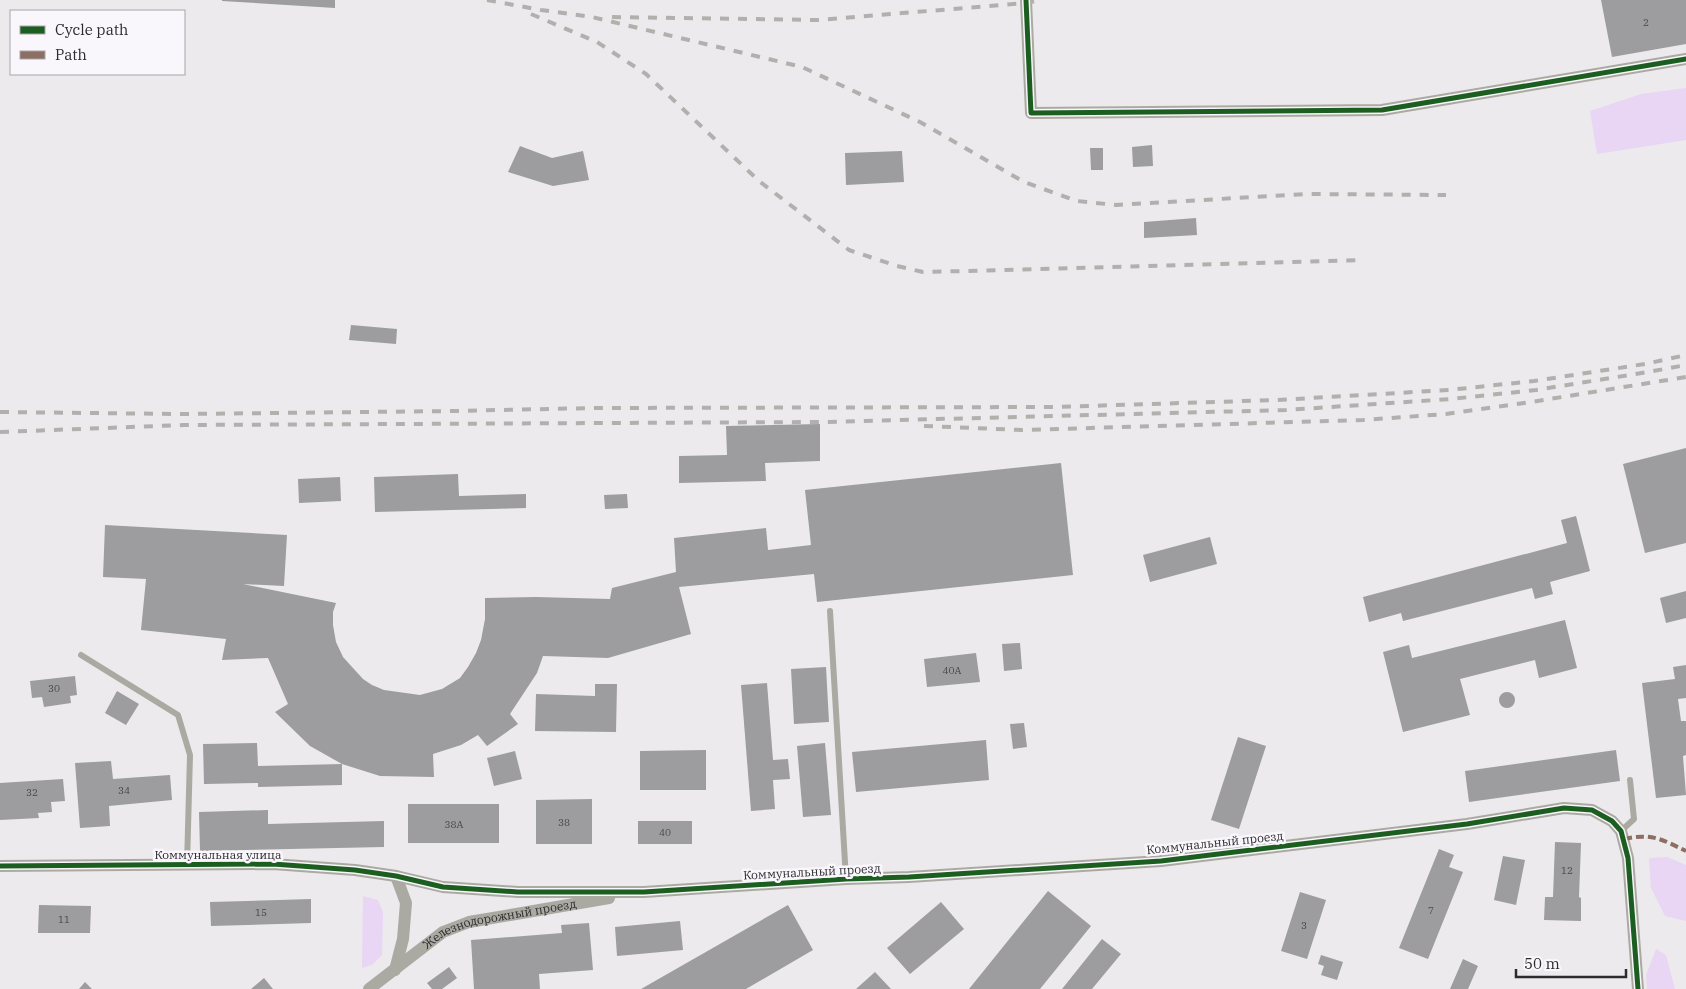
<svg xmlns="http://www.w3.org/2000/svg" width="1686" height="989" viewBox="0 0 1686 989" font-family="'IBM Plex Serif',serif">
<style>
.green{fill:#e8d6f4}
.building{fill:#9d9c9e}
.lines{fill:none;stroke-linecap:round;stroke-linejoin:round}
.lane{stroke:#abaaa2;stroke-width:6}
.street{stroke:#abaaa2;stroke-width:12}
.rail{stroke:#b2b0ad;stroke-width:4;stroke-dasharray:9 9;stroke-linecap:butt}
.quiet{stroke:#8d6e63;stroke-width:4;stroke-dasharray:8 4;stroke-linecap:butt}
.cycleway-casing{stroke:#f9f6fc;stroke-width:8}
.cycleway{stroke:#1b5e20;stroke-width:5}
.labels{text-anchor:middle;stroke-width:5;stroke-linejoin:round;paint-order:stroke}
.number-label{font-size:10px;fill:#484749}
.street-label{font-size:12px;fill:#2c2b2d;stroke:#f9f6fc}
</style>
<rect width="100%" height="100%" fill="#eceaed"/>
<path class="green" d="M1686,88V140L1597,154L1590,111L1641,94Z
M1667,857L1686,865V921L1665,916L1651,888L1649,858Z
M363,896L378,900L383,912L382,955L372,965L362,968Z
M1656,949L1666,955L1675,989H1647L1646,975Z"/>
<path class="building" d="M222,0H335V8L222,1Z
M1601,0H1686V44L1612,57Z
M1152,145L1153,166L1133,167L1132,147Z
M520,146L552,158L583,151L589,180L553,186L508,172Z
M1090,148H1103V170H1091Z
M902,151L904,182L846,185L845,153Z
M1196,218L1197,235L1144,238V222Z
M351,325L397,329L396,344L349,340Z
M820,424V461L765,463L766,481L679,483V456L727,455L726,426Z
M1686,448V543L1645,553L1623,464Z
M1061,463L1073,575L817,602L814,574L679,587L691,634L608,658L543,656L537,673L510,714L518,724L487,746L478,735L461,745L433,754L434,777L380,776L342,764V785L258,787V783L204,784L203,744L257,743L258,766L342,764L310,746L275,712L288,704L268,658L222,660L226,639L141,630L146,579L103,577L105,525L287,535L284,586L243,584L336,603L333,612V625L336,642L343,657L363,679L372,685L384,690L420,695L442,689L460,678L468,667L476,653L481,640L485,619V598L536,597L610,599L612,588L676,572L674,538L766,528L768,550L811,545L805,490Z
M458,474L459,496L526,494V508L375,512L374,477Z
M340,477L341,501L299,503L298,479Z
M627,494L628,508L605,509L604,495Z
M1576,516L1590,571L1550,582L1553,594L1535,599L1532,588L1403,621L1401,613L1369,622L1363,597L1567,543L1561,520Z
M1210,537L1217,564L1150,582L1143,555Z
M1686,591V618L1666,623L1660,598Z
M1565,620L1577,668L1539,678L1535,660L1460,679L1470,715L1403,732L1383,652L1409,645L1412,658Z
M1020,643L1022,669L1004,671L1002,644Z
M976,653L980,682L927,687L924,659Z
M1686,665V698L1678,699L1681,721H1686V755L1683,756L1686,795L1656,798L1642,683L1675,679L1673,667Z
M826,667L829,722L794,724L791,669Z
M75,676L77,695L70,696L71,703L44,707L42,697L32,698L30,681Z
M767,683L773,760L788,759L790,779L773,780L775,809L751,811L741,685Z
M595,684H617L616,732L535,731L536,694L595,696Z
M117,691L139,704L126,725L105,713Z
M1499 700a8 8 0 1 1 16 0a8 8 0 1 1-16 0Z
M1024,723L1027,747L1013,749L1010,724Z
M1238,737L1266,746L1239,829L1211,820Z
M986,740L989,780L856,792L852,752Z
M825,743L831,815L803,817L797,746Z
M706,750V790H640V751Z
M1616,750L1620,781L1469,802L1465,771Z
M515,751L522,779L494,786L487,758Z
M111,761L113,779L170,775L172,800L109,806L110,826L80,828L75,763Z
M63,779L65,801L51,802L52,812L38,813L39,818L0,820V783Z
M592,799V844H536V800Z
M408,804H499V843H408Z
M268,810V824L384,821V847L200,851L199,812Z
M638,821H692V844H638Z
M1555,842L1581,843L1579,897L1581,898V921L1544,920L1545,897H1553Z
M1439,849L1454,855L1449,867L1463,872L1428,959L1399,948Z
M1503,856L1525,860L1516,905L1494,900Z
M1048,891L1091,926L1040,989H969Z
M1300,892L1326,900L1307,959L1281,951Z
M311,899V923L211,926L210,902Z
M941,902L964,929L910,974L887,948Z
M39,905L91,906L90,933H38Z
M788,905L813,950L746,989H641Z
M680,921L683,950L617,956L615,927Z
M589,923L593,970L539,974L540,989H474L471,940L562,933L561,925Z
M1102,939L1121,954L1092,989H1062Z
M1321,955L1343,962L1337,980L1321,975L1324,966L1318,964Z
M1463,959L1478,966L1468,989H1450Z
M449,967L457,978L442,989H432L427,983Z
M875,972L891,989H856Z
M264,978L273,989H251Z
M85,982L92,989H79Z"/>
<g class="lines">
<path class="lane" d="M830,611L846,879
M81,655L178,715L190,755L187,865
M1621,831L1634,819L1630,780"/>
<g class="street">
<path d="M1026,0L1031,113L1382,110L1686,59"/>
<path d="M0,866L273,864L355,870L396,876L443,887L518,892H644L846,879L909,877L1161,861L1467,824L1564,808L1592,810L1612,821L1621,831L1628,858L1638,989"/>
<path d="M395,970L403,939L406,903L396,876"/>
<path id="s1" d="M369,989L443,932L469,922L609,898"/>
</g>
<path class="rail" d="M487,0L541,10L592,17L802,67L920,122L1024,182L1077,201L1116,205L1306,194L1446,195
M531,14L597,42L646,74L759,181L849,250L897,266L923,272L966,271L1364,260
M612,17L818,20L1026,3L1041,0
M0,412L182,414L454,411L594,408L1055,407L1277,400L1449,390L1534,381L1645,364L1686,355
M924,426L1022,430L1363,420L1446,414L1531,402L1686,377
M0,432L184,425L824,422L1286,410L1451,399L1536,390L1648,372L1686,365"/>
<path class="quiet" d="M1624,839C1652,833 1661,839 1686,851"/>
<defs>
<path id="cycleway" d="M1026,0L1031,113L1382,110L1686,59
M0,866L273,864L355,870L396,876L443,887L518,892H644L846,879L909,877L1161,861L1467,824L1564,808L1592,810L1612,821L1621,831L1628,858L1638,989"/>
</defs>
<use href="#cycleway" class="cycleway-casing"/>
<use href="#cycleway" class="cycleway"/>
</g>
<g class="labels">
<g class="number-label">
<text x="1646" y="26">2</text>
<text x="952" y="674">40А</text>
<text x="54" y="692">30</text>
<text x="124" y="794">34</text>
<text x="32" y="796">32</text>
<text x="564" y="826">38</text>
<text x="454" y="828">38А</text>
<text x="665" y="836">40</text>
<text x="1567" y="874">12</text>
<text x="1431" y="914">7</text>
<text x="261" y="916">15</text>
<text x="64" y="923">11</text>
<text x="1304" y="929">3</text>
</g>
<g class="street-label">
<text transform="translate(1215 843) rotate(-6)" y="4">Коммунальный проезд</text>
<text x="218" y="859">Коммунальная улица</text>
<text transform="translate(812 872) rotate(-3)" y="4">Коммунальный проезд</text>
<text dy="4" stroke="none"><textPath href="#s1" startOffset="150">Железнодорожный проезд</textPath></text>
</g>
</g>
<rect x="10" y="10" width="175" height="65" fill="#f9f6fc" stroke="#a7a5a9"/>
<rect x="20" y="26" width="25" height="8" fill="#1b5e20" stroke="#a7a5a9"/>
<text x="55" y="35" font-size="15" fill="#2c2b2d">Cycle path</text>
<rect x="20" y="51" width="25" height="8" fill="#8d6e63" stroke="#a7a5a9"/>
<text x="55" y="60" font-size="15" fill="#2c2b2d">Path</text>
<path d="M1516 969v8h110v-8" fill="none" stroke="#2c2b2d" stroke-width="2.5"/>
<text x="1524" y="969" font-size="15" fill="#2c2b2d" stroke="#f9f6fc" stroke-width="4" paint-order="stroke">50 m</text>
</svg>
